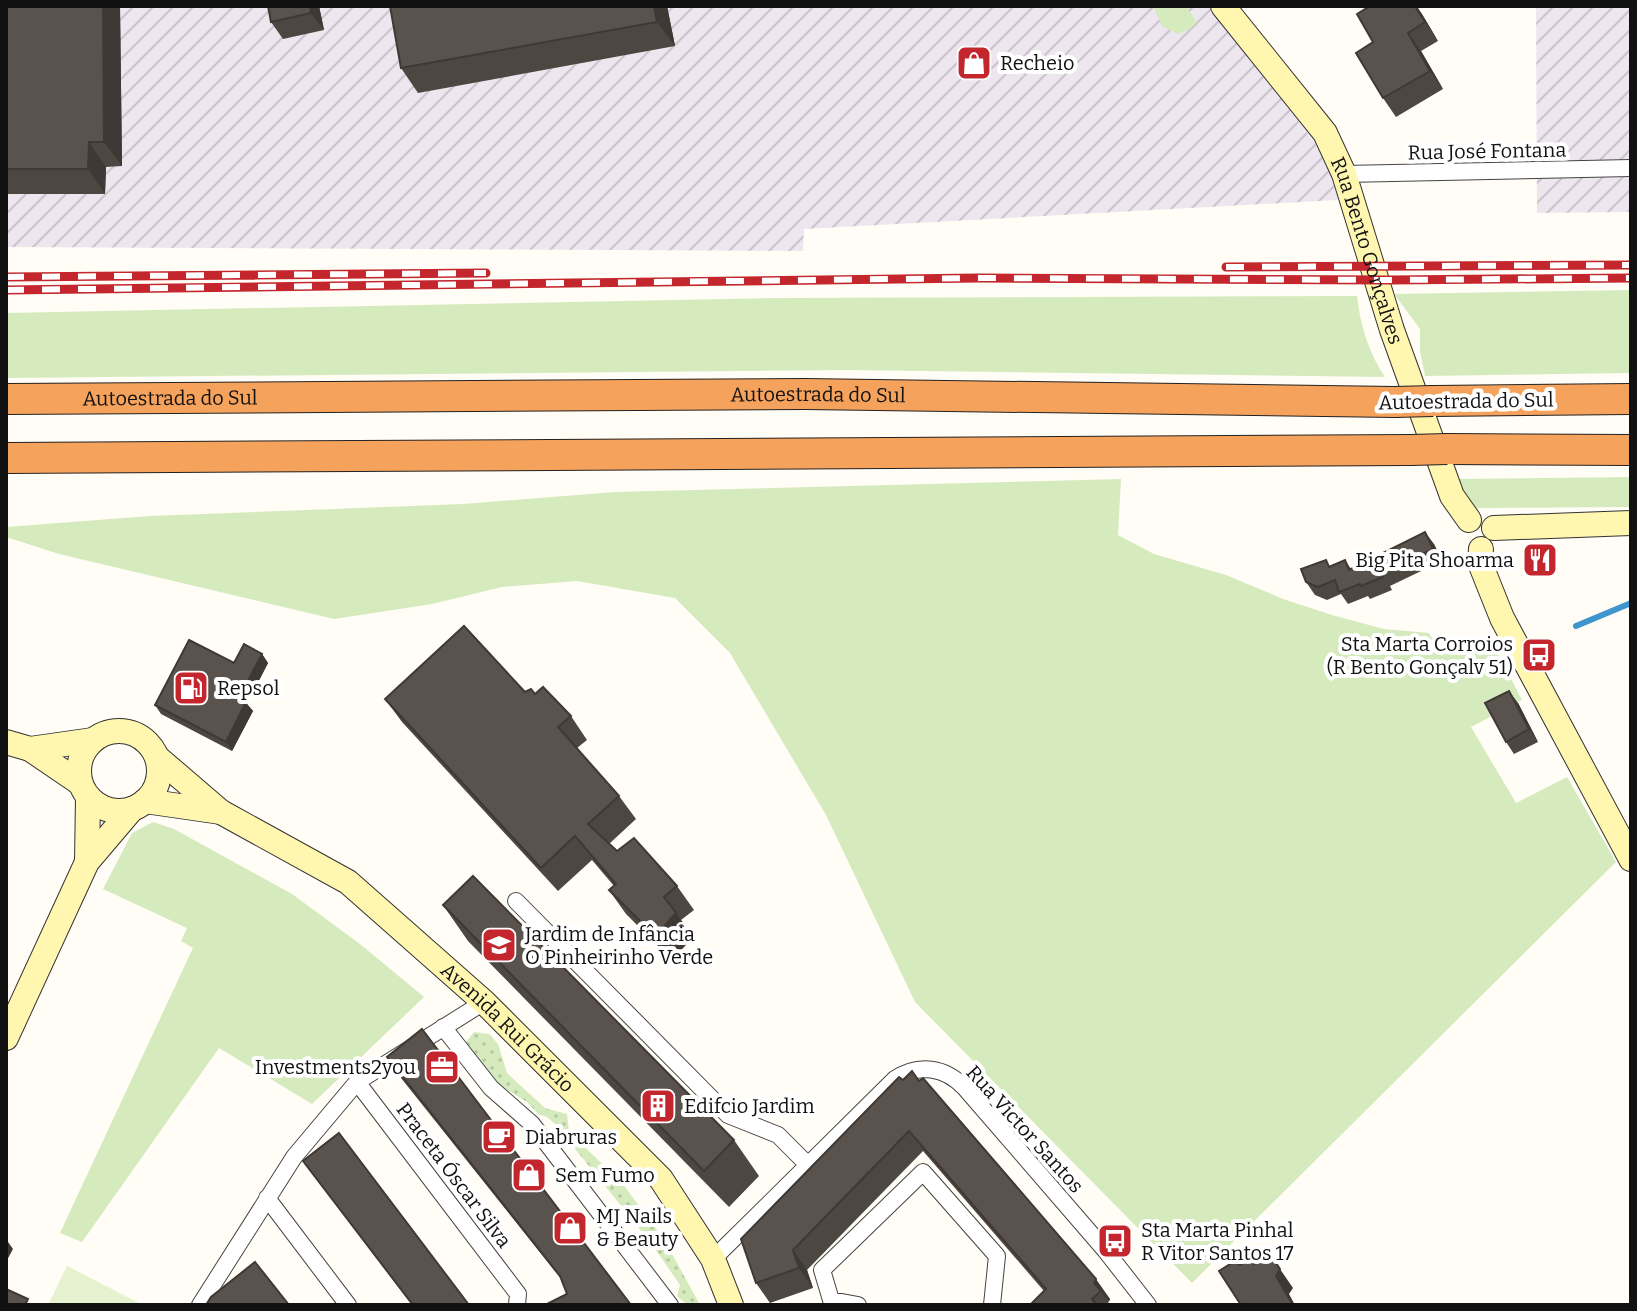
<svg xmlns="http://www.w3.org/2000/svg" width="1637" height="1311" viewBox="0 0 1637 1311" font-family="Bitter,serif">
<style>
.industrial{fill:url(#industrial-furrows)}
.grass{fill:#d5ebbd}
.park{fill:url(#park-dots)}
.pitch{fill:#e6f2cf}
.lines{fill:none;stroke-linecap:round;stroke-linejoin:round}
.stream{stroke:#3f96cf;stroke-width:6}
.street-casing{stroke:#444;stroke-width:18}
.secondary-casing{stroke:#333;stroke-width:26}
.highway-casing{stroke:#222;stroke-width:32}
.street{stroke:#fff;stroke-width:16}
.secondary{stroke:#fff6b0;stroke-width:24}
.highway{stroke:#f5a25d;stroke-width:30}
.rail-casing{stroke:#c4262e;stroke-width:9}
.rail{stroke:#fff;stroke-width:6;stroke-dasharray:18;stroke-linecap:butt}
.highway-bridge-casing{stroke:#222;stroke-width:32;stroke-linecap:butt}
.highway-bridge{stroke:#f5a25d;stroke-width:30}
.wall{fill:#4d4742}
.shaded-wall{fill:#3f3936}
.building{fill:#5a524d;stroke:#3f3936;stroke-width:2}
.labels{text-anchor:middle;stroke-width:8;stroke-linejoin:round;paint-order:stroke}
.poi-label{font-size:20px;fill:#111;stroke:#fff;text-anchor:start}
.street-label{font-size:20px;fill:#111;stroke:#fff}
</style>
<defs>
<pattern id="industrial-furrows" width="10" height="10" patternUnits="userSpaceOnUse" patternTransform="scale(2)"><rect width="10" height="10" fill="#eee6ef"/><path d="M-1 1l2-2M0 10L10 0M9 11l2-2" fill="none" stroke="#cbc4cc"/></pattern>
<pattern id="park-dots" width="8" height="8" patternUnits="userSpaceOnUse" patternTransform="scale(2)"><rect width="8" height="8" fill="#d5ebbd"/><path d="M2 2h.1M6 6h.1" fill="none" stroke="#b6c8a1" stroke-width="1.8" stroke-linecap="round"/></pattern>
</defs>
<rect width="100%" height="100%" fill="#fffdf5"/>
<path class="industrial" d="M6,6H1211L1315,143L1337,188L1338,200L804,229L803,251L6,247Z
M1536,6H1631V212L1537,213Z"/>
<path class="grass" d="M1153,6H1186L1197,22L1190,29L1178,34L1162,26Z
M1631,290V373L1425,376L1420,351V329L1394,294Z
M1357,296C1360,324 1369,354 1385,377L848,370L6,378V313L774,298Z
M1631,477V507L1476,508L1455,479Z
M1121,479L1118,535L1154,554L1226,575L1283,599L1332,615L1384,629L1429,633L1436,646L1463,652L1493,644L1522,700L1471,727L1516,803L1567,777L1616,862L1192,1283L915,1002L826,815L730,653L675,598L577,581L502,587L432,604L334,619L59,554L6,537V527L150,516L463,504L615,492Z
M153,822L174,829L292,894L360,944L424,997L312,1104L219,1048L82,1242L60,1233L193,948L181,941L187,928L103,889L132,833Z"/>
<path class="park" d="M474,1032L489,1034L498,1044L507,1073L545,1108L567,1114L569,1132L622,1183L665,1241L700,1305H688L677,1296L680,1285L651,1243L555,1124L547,1117L538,1114L527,1102L493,1081L464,1044Z"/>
<path class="pitch" d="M67,1266L143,1305H48Z"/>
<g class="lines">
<path class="stream" d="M1576,626L1631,603"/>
<defs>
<path id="street" d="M1344,174L1631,168
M516,901L728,1115L778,1135L808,1165
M443,1027L491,1088L532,1124L670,1305
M357,1082L518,1294L517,1305
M267,1198L348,1305
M713,1259L895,1079C919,1063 945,1067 965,1088L1105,1250L1148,1305
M200,1305L294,1157L357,1082L484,1002
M858,1305L831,1300L822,1270L923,1172L997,1256L992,1305"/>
<g id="secondary">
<path id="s1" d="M1223,6L1325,133L1344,174L1392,330L1452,496L1469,520"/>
<path d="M1494,528L1631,523"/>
<path d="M1481,549L1480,563L1502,618L1631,859"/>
<circle cx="119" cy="771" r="40"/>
<path d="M6,742L30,749L80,783"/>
<path d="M30,749L93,740"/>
<path id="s2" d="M158,758L221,812L348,882L484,1002L661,1179L713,1259L731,1305"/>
<path d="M145,801L221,812"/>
<path d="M87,862L88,797"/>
<path d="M6,1038L87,862L132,809"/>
</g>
<g id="highway">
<path id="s3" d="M6,399L805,394L1395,402"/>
<path d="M1433,401L1631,399"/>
<path d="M1447,449L1631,450"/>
<path d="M6,458L1411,450"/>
</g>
</defs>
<use href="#street" class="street-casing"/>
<use href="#secondary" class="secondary-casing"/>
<use href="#highway" class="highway-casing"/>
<use href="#street" class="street"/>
<use href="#secondary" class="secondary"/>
<use href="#highway" class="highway"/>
<defs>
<path id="rail" d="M1226,267L1631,265
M6,277L486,273
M6,290L978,278L1390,280L1631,278"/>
</defs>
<use href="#rail" class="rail-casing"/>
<use href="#rail" class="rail"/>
<defs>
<path id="highway-bridge" d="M1395,402L1433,401
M1411,450L1447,449"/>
</defs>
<use href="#highway-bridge" class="highway-bridge-casing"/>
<use href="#highway-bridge" class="highway-bridge"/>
</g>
<path class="wall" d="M6,6H120L122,166L106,167L105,194H6Z
M319,6L324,30L283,39L271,22Z
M390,6H667L675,46L418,93L401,68Z
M1370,6H1417L1438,41L1421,51L1443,89L1396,117L1383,98L1373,42Z
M1434,544L1442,561L1390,586L1392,590L1370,599L1368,596L1348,604L1341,594L1327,600L1315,595L1306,582L1330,566L1345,560L1351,569Z
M262,654L268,663L247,704L253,711L232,751L161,714L155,705L234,663Z
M525,692L535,694L571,716L587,740L577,748L619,796L636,819L609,844L617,851L677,886L694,910L681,920L693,937L672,960L626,914L609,890L614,886L592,860L558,891L402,722L385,699Z
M1518,703L1538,742L1514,754L1506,742Z
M443,905L734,1140L759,1176L729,1207L468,941Z
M387,1057L631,1305L567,1294L562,1280L401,1078Z
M903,1080L919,1081L1110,1299L1108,1302L1111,1305H1030L1044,1291L923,1151L807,1270L813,1288L770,1303L756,1283Z
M303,1161L469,1305H412Z"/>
<path class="shaded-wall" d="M103,6H120L122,166L104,142Z
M310,6H319L324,30L311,13Z
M654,6H667L675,46L657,22Z
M1415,6L1422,14L1438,41L1425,22Z
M1408,33L1421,51L1443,89L1430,71Z
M89,142L106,167L105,194L88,169Z
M1425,532L1434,544L1442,561L1433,549Z
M262,654L268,663L247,704L253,711L232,751L226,742L239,698Z
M1509,691L1518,703L1538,742L1529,729Z
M676,913L693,937L672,960L655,936Z
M6,1239L13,1249L6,1262Z
M793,1250L807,1270L813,1288L799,1268Z
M1280,1269L1293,1288L1289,1294L1295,1305H1293L1276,1276Z
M1096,1279L1110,1299L1109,1302L1094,1283Z"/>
<path class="building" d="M6,6H103L104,142H89L88,169H6Z
M268,6H310L311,13L271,22Z
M390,6H654L657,22L401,68Z
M1370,6H1415L1425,22L1408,33L1430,71L1383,98L1356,53L1373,42L1357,14Z
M1425,532L1433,549L1382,573L1383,577L1361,586L1360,584L1339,592L1335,580L1318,587L1306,582L1301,569L1326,560L1329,567L1345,560L1349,570Z
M464,626L525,692L531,689L535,694L543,687L571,716L558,727L619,796L588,824L617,851L634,838L677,886L664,897L676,913L655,936L609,890L616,884L575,836L541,868L385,699Z
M189,640L234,663L244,644L262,654L239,698L246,702L226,742L155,705Z
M1509,691L1529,729L1506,742L1485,703Z
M473,876L734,1140L704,1171L443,905Z
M422,1029L631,1305H545L567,1294L560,1276L387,1057Z
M912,1071L919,1081L923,1078L1096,1279L1094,1283L1101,1291L1092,1299L1095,1302L1092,1305H1030L1046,1289L909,1131L793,1250L799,1268L756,1283L741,1239L899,1077L903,1080Z
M339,1133L469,1305H413L303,1161Z
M1268,1251L1280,1269L1276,1276L1293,1305H1241L1219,1271L1235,1261L1240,1265L1252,1258L1254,1264Z
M255,1262L289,1305H206L211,1297Z
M6,1289L28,1299L25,1305H6Z"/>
<defs>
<symbol id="shop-square" viewBox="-11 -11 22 22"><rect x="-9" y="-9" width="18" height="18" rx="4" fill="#c4262e" stroke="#fff"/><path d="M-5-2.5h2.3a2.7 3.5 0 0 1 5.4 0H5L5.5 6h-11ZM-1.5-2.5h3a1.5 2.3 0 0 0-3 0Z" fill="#fff"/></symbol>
<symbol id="restaurant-square" viewBox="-11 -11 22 22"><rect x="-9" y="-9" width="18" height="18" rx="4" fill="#c4262e" stroke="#fff"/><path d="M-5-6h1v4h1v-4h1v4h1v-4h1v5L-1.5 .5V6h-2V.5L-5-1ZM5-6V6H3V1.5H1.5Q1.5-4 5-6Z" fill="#fff"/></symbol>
<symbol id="bus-square" viewBox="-11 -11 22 22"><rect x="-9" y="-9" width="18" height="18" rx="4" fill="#c4262e" stroke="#fff"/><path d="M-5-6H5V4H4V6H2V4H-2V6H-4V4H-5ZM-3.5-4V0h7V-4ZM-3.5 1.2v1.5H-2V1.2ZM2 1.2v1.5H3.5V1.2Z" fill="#fff"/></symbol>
<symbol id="fuel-square" viewBox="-11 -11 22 22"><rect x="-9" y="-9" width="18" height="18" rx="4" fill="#c4262e" stroke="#fff"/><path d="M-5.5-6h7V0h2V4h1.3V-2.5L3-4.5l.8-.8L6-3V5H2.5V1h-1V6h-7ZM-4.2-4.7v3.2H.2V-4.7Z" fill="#fff"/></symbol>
<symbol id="school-square" viewBox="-11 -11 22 22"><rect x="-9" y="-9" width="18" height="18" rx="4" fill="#c4262e" stroke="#fff"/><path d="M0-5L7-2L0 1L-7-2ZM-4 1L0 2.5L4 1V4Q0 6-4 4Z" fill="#fff"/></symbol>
<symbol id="office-square" viewBox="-11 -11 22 22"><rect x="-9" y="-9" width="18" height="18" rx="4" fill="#c4262e" stroke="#fff"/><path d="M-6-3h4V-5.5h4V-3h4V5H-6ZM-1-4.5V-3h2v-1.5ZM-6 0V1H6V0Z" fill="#fff"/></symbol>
<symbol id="building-square" viewBox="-11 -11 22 22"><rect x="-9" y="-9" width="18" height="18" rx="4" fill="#c4262e" stroke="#fff"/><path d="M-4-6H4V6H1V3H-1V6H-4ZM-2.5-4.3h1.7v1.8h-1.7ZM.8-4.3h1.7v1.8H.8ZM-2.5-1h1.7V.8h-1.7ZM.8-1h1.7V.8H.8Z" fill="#fff"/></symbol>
<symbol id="cafe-square" viewBox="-11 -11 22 22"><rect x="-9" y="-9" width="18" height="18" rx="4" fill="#c4262e" stroke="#fff"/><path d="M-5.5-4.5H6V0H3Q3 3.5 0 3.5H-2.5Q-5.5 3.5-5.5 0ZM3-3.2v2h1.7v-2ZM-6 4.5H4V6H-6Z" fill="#fff"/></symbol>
</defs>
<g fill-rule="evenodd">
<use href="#shop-square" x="954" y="43" width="40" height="40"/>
<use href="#restaurant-square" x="1520" y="540" width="40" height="40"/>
<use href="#bus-square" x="1519" y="635" width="40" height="40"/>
<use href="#fuel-square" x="171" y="668" width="40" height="40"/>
<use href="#school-square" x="479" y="925" width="40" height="40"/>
<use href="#office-square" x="422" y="1047" width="40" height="40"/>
<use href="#building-square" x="638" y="1086" width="40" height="40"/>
<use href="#cafe-square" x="479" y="1117" width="40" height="40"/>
<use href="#shop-square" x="509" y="1155" width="40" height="40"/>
<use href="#shop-square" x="550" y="1208" width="40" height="40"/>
<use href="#bus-square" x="1095" y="1221" width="40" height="40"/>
</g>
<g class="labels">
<g class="poi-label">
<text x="1000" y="70">Recheio</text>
<text x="1514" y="567" text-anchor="end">Big Pita Shoarma</text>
<text x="1513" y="651" text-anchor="end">Sta Marta Corroios<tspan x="1513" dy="23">(R Bento Gonçalv 51)</tspan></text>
<text x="217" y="695">Repsol</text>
<text x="525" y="941">Jardim de Infância<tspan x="525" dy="23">O Pinheirinho Verde</tspan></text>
<text x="416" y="1074" text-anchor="end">Investments2you</text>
<text x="684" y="1113">Edifcio Jardim</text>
<text x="525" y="1144">Diabruras</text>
<text x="555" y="1182">Sem Fumo</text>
<text x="596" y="1223">MJ Nails<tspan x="596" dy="23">&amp; Beauty</tspan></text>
<text x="1141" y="1237">Sta Marta Pinhal<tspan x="1141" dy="23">R Vitor Santos 17</tspan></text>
</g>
<g class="street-label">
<text transform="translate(1487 151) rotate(-1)" y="7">Rua José Fontana</text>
<text dy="7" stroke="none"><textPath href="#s1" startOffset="288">Rua Bento Gonçalves</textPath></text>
<text dy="7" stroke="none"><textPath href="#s3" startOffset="812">Autoestrada do Sul</textPath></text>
<text dy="7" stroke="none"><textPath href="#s3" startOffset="164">Autoestrada do Sul</textPath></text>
<text transform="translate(1466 401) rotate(-1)" y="7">Autoestrada do Sul</text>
<text dy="7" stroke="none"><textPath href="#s2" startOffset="444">Avenida Rui Grácio</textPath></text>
<text transform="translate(1025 1129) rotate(48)" y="7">Rua Victor Santos</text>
<text transform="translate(454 1175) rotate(53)" y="7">Praceta Óscar Silva</text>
</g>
</g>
<rect width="1637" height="1311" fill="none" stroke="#111111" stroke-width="16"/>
</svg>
